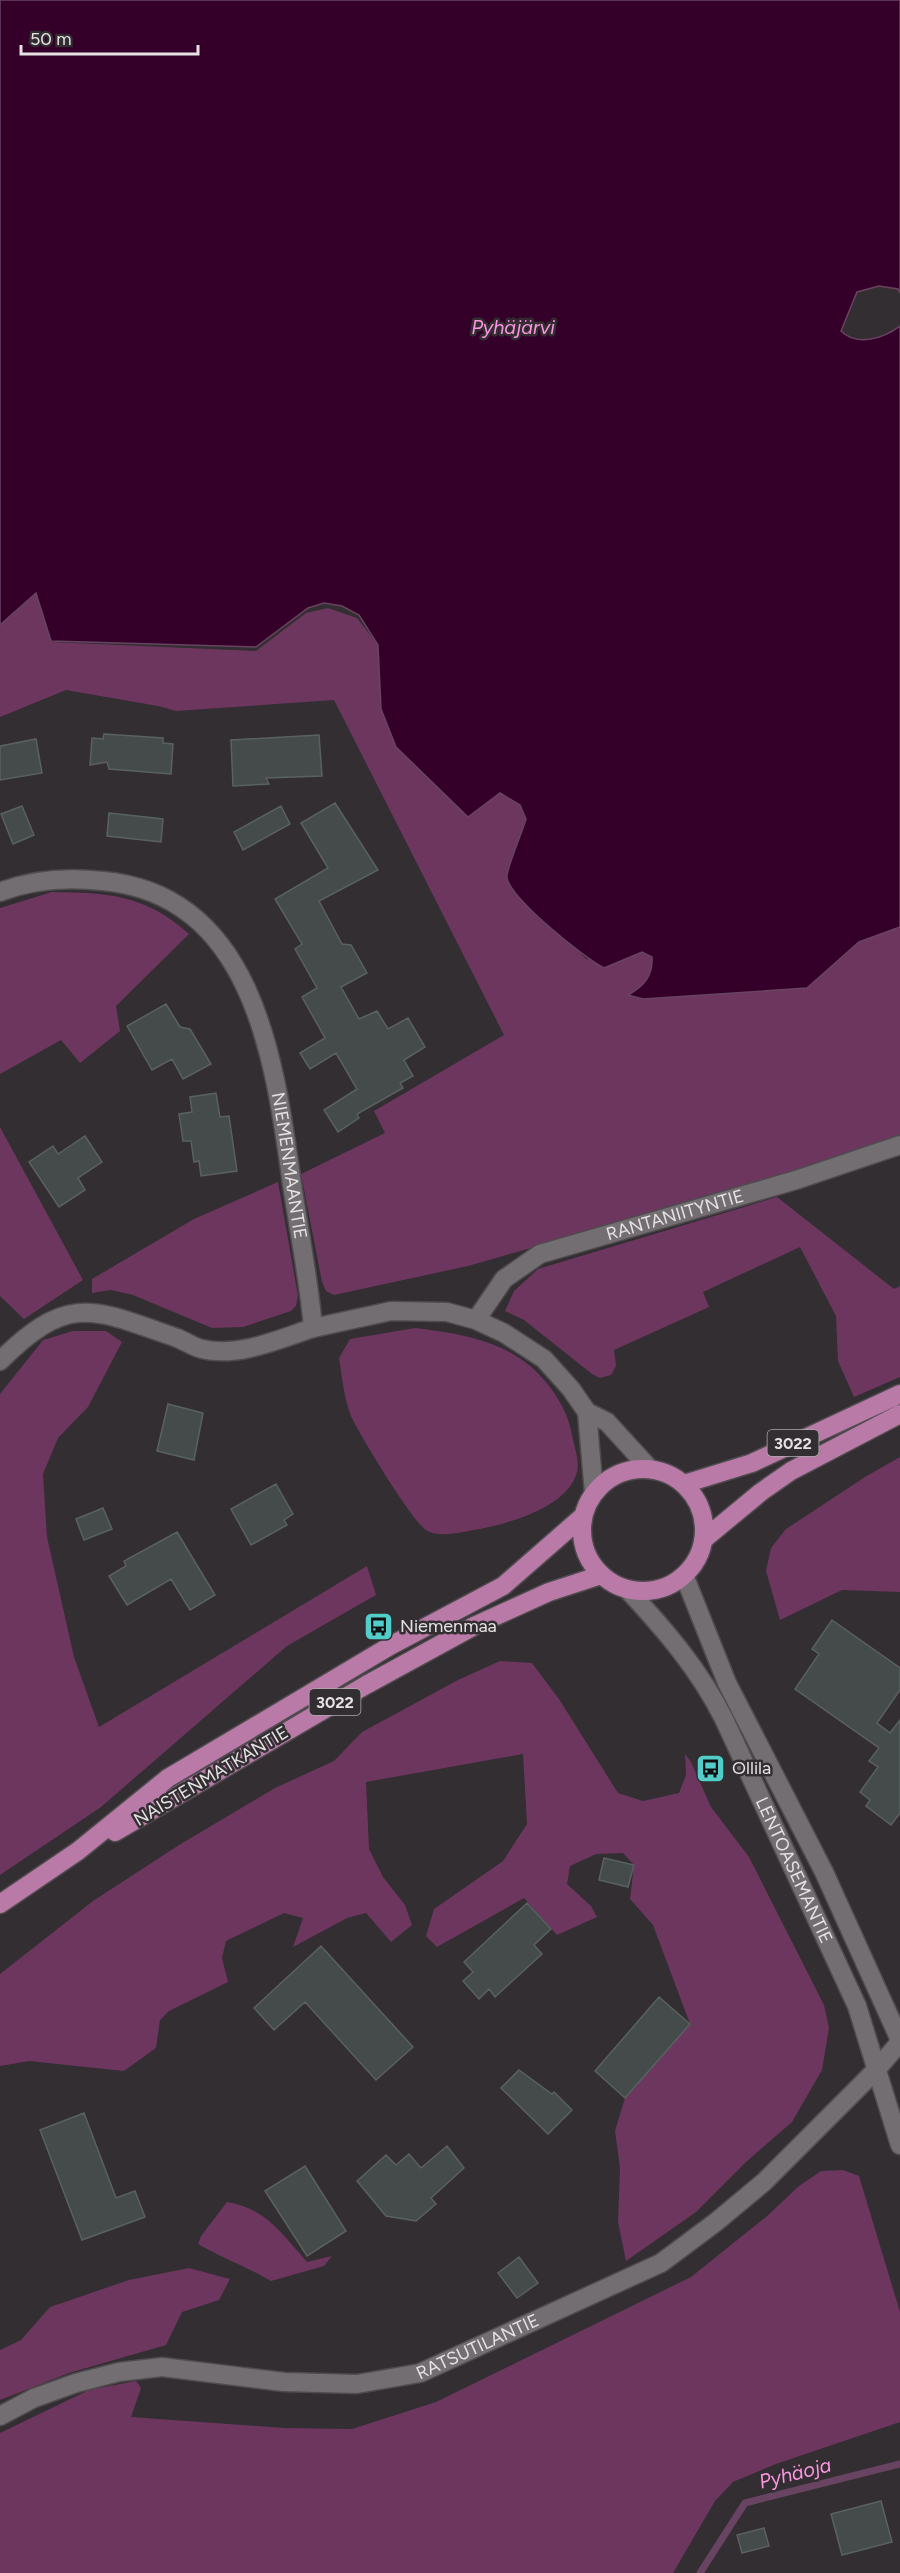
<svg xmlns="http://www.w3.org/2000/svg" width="900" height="2573" viewBox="0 0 900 2573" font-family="Figtree,sans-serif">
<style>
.green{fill:#6d365f}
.water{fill:#34002a;stroke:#694462;stroke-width:1.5}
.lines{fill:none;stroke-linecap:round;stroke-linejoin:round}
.stream{stroke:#694462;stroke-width:7}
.building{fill:#454b4b;stroke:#5a6161;stroke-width:1.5}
.street-casing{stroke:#4f4b4e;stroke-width:21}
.secondary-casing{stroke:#4f4b4e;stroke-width:21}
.primary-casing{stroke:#4f4b4e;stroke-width:21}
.street{stroke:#736e71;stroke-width:18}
.secondary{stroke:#736e71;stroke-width:18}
.primary{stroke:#b97aa8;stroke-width:18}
.labels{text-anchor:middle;stroke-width:5;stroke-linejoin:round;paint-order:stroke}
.shield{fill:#322e31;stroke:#afacae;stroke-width:1.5}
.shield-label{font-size:16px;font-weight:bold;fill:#e5e2e4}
.street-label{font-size:18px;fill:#e5e2e4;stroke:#322e31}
.poi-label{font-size:18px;fill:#e5e2e4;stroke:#322e31;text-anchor:start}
.water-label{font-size:20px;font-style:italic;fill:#fe95e2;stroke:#322e31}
</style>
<rect width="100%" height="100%" fill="#322e31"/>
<path class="green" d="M37,592L51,642L256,651L306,613L328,608L357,618L378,645L381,709L520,805L526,819C520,840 512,857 506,877L536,916L560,933L586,959L615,963L642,952L652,957C653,975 645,986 629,994L807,988L859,942L900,927V1135L815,1167L468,1266L334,1295L326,1291L322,1282L301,1174L385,1133L374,1111L504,1035L334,700L176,711L158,706L66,690L0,717V625Z
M52,892C109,893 144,894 189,934L116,1006L120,1031L80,1063L61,1040L0,1074V908Z
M0,1127L83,1280L24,1319L0,1296Z
M278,1182L298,1296L296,1306L291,1311L243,1327L212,1328L133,1295L111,1290L92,1293V1279L194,1219Z
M777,1197L894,1289L900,1286V1377L854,1397L838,1361L836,1316L800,1247L703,1292L709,1307L614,1350L616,1366L611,1375L600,1378L592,1374L524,1320L505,1311L514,1291L538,1269Z
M415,1328C455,1333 498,1339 530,1366C550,1383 568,1409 572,1435C574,1444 578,1457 578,1466C575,1505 511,1523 480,1529C465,1531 440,1539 426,1530C412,1521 359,1434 351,1416C344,1399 342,1376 339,1358L350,1339Z
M73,1331H106L122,1342L88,1407L58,1438L43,1474L47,1537L74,1657L99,1727L367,1566L376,1595L287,1646L101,1807L0,1875V1394L43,1340Z
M900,1457V1592L842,1590L780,1620L766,1571L771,1548L786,1529L865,1477Z
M500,1661L532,1663L559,1699L618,1793L643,1801L679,1793L686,1775L685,1754L691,1762L711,1807L749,1857L824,2005L829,2028L822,2070L792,2122L746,2162L696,2212L626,2261L618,2222L620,2168L615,2131L625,2098L690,2024L653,1925L630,1899L634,1865L623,1853L596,1854L570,1866L567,1884L591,1906L597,1917L557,1935L524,1898L437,1947L426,1936L434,1909L503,1861L527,1824L523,1754L366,1782L369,1849L383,1877L405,1905L412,1925L391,1942L366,1913L347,1918L293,1947L303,1918L284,1913L226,1941L222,1958L228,1982L169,2011L160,2020L156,2048L124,2071L29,2061L0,2066V1974L93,1901L179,1845L275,1788L334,1761L362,1732L458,1680Z
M843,2170L859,2176L900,2312V2422L776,2464L733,2482L715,2501L673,2573H0V2433L89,2390L136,2381L141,2388L131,2417L284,2428L352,2429L436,2402L691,2277L766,2217L799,2186L821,2171Z
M227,2202C267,2209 282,2234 307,2262L332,2256L324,2266L271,2281C247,2267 222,2258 198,2244L201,2236Z
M189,2268L230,2279L219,2300L182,2312L166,2345L69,2373L0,2400V2350L21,2340L50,2307L129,2280Z"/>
<path class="water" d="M0,0H900V293L898,289L879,286L857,292L841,331C857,347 884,338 900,326V927L859,942L807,988L643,999L628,995C644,986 653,976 652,957L642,952L604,968C584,958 511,899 507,878C505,872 523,830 526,819L520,805L500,793L468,817L396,747L381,709L378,645L359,615L342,606L324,603L308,608L256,647L51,641L36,593L0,625Z"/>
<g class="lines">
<path class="stream" d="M700,2573L745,2503L900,2464"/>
</g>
<path class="building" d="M104,734L163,738V743L173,744L171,774L109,769L107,762L90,765L92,738L103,739Z
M319,735L322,776L266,778L269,784L233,786L231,740Z
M36,739L42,773L0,780V746Z
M335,803L378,870L319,901L342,944L351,945L367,973L341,987L359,1019L377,1011L388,1029L408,1018L425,1047L404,1060L413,1076L400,1083L403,1088L357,1114L359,1118L338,1132L324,1110L357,1089L336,1053L310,1069L300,1053L325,1038L302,997L317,988L295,949L302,944L275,899L328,868L301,823Z
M22,806L34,835L13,844L1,814Z
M281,806L290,824L243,850L234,832Z
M109,813L163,819L161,842L107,836Z
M166,1004L180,1027L190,1029L211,1064L183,1079L172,1059L152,1070L127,1026Z
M216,1093L220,1117L229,1116L237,1171L201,1176L199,1161L194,1162L191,1141H183L179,1114L192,1112L190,1097Z
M85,1136L102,1162L78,1178L85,1190L59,1207L29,1162L53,1146L58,1154Z
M168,1404L203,1413L194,1460L157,1451Z
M276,1484L293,1514L284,1520L287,1525L251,1545L231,1509Z
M103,1508L112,1529L84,1540L76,1519Z
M177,1532L215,1595L190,1610L171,1579L127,1605L109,1576L126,1566L124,1561Z
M832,1620L900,1668V1690L877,1723L890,1733L900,1720V1813L891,1825L866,1806L870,1800L860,1792L878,1767L869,1761L879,1748L795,1689L819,1654L812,1649Z
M604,1858L634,1865L628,1887L599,1880Z
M527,1903L551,1929L534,1945L542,1954L495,1997L489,1989L479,1999L463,1981L473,1972L464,1962Z
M321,1946L413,2047L376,2080L305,2002L274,2030L254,2008Z
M659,1997L690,2024L625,2098L595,2071Z
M519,2070L552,2094L554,2092L572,2110L548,2134L501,2088Z
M84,2113L116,2198L135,2191L145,2217L82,2240L40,2130Z
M447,2146L464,2168L431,2198L436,2204L416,2221L386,2216L357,2181L386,2155L396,2165L409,2154L421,2168Z
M305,2166L346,2231L307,2256L265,2191Z
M519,2257L538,2283L517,2298L498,2273Z
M881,2501L892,2542L842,2555L831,2514Z
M764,2528L769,2546L742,2553L737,2535Z"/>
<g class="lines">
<defs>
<g id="street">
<path id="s1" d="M0,892C33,879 68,877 103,881C255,895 275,1064 292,1184C299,1232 309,1280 313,1328C279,1339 238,1358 202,1349C193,1347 185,1341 177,1338C94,1309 69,1292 0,1361"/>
<path id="s2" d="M476,1320L504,1279L540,1254L796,1180L900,1145"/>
<path id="s3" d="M0,2416L34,2398L76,2383L119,2372L162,2367L284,2382L357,2384L420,2373L661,2263L716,2222L764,2182L877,2069"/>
</g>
<g id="secondary">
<path d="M313,1328L391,1311L447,1312L476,1320L504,1333L544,1359L571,1389L587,1412L607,1422L650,1469"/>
<path d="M587,1412L594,1493"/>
<path d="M684,1575L727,1683L824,1872L900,2040"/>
<path id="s4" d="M628,1590C665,1630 699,1669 724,1719L857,2006L900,2145"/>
<path d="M877,2069L900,2042"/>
</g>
<path id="primary" d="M582 1530a61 61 0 1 1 122 0a61 61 0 1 1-122 0Z
M684,1484L752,1463L900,1394
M703,1540L761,1492L791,1471L900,1414
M115,1832L366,1685L474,1626L549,1592L601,1575
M0,1904L78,1851L168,1778L390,1646L503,1586L582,1517"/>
</defs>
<use href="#street" class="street-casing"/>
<use href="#secondary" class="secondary-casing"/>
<use href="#primary" class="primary-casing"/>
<use href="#street" class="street"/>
<use href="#secondary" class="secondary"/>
<use href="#primary" class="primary"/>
</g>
<defs>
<symbol id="bus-square" viewBox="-11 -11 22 22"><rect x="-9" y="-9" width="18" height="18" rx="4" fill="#53cdc9" stroke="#322e31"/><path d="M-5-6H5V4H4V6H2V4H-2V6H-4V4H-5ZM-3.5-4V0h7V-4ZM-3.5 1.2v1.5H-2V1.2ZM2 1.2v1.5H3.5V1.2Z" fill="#111"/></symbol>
</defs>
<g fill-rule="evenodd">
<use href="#bus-square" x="362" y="1610" width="33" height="33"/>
<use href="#bus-square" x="694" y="1752" width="33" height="33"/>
</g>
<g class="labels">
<g class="shield">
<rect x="767.5" y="1430" width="51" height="26" rx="4.5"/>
<rect x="309.5" y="1689" width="51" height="26" rx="4.5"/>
</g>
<g class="shield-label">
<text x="793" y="1449">3022</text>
<text x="335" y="1708">3022</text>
</g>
<g class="street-label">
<text dy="6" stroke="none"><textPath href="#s1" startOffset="476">NIEMENMAANTIE</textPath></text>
<text dy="6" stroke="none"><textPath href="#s2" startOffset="234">RANTANIITYNTIE</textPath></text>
<text transform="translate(211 1776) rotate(-31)" y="6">NAISTENMATKANTIE</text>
<text dy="6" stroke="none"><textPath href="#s4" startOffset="328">LENTOASEMANTIE</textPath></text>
<text dy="6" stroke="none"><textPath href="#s3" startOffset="494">RATSUTILANTIE</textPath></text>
</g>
<g class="poi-label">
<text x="400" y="1632">Niemenmaa</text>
<text x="732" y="1774">Ollila</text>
</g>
<g class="water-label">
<text x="513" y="334">Pyhäjärvi</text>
<text transform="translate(795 2473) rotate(-14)" y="7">Pyhäoja</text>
</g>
</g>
<path d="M21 45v9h177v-9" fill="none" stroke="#e5e2e4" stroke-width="3"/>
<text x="30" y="45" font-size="18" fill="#e5e2e4" stroke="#322e31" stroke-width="4.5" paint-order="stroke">50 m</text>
</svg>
